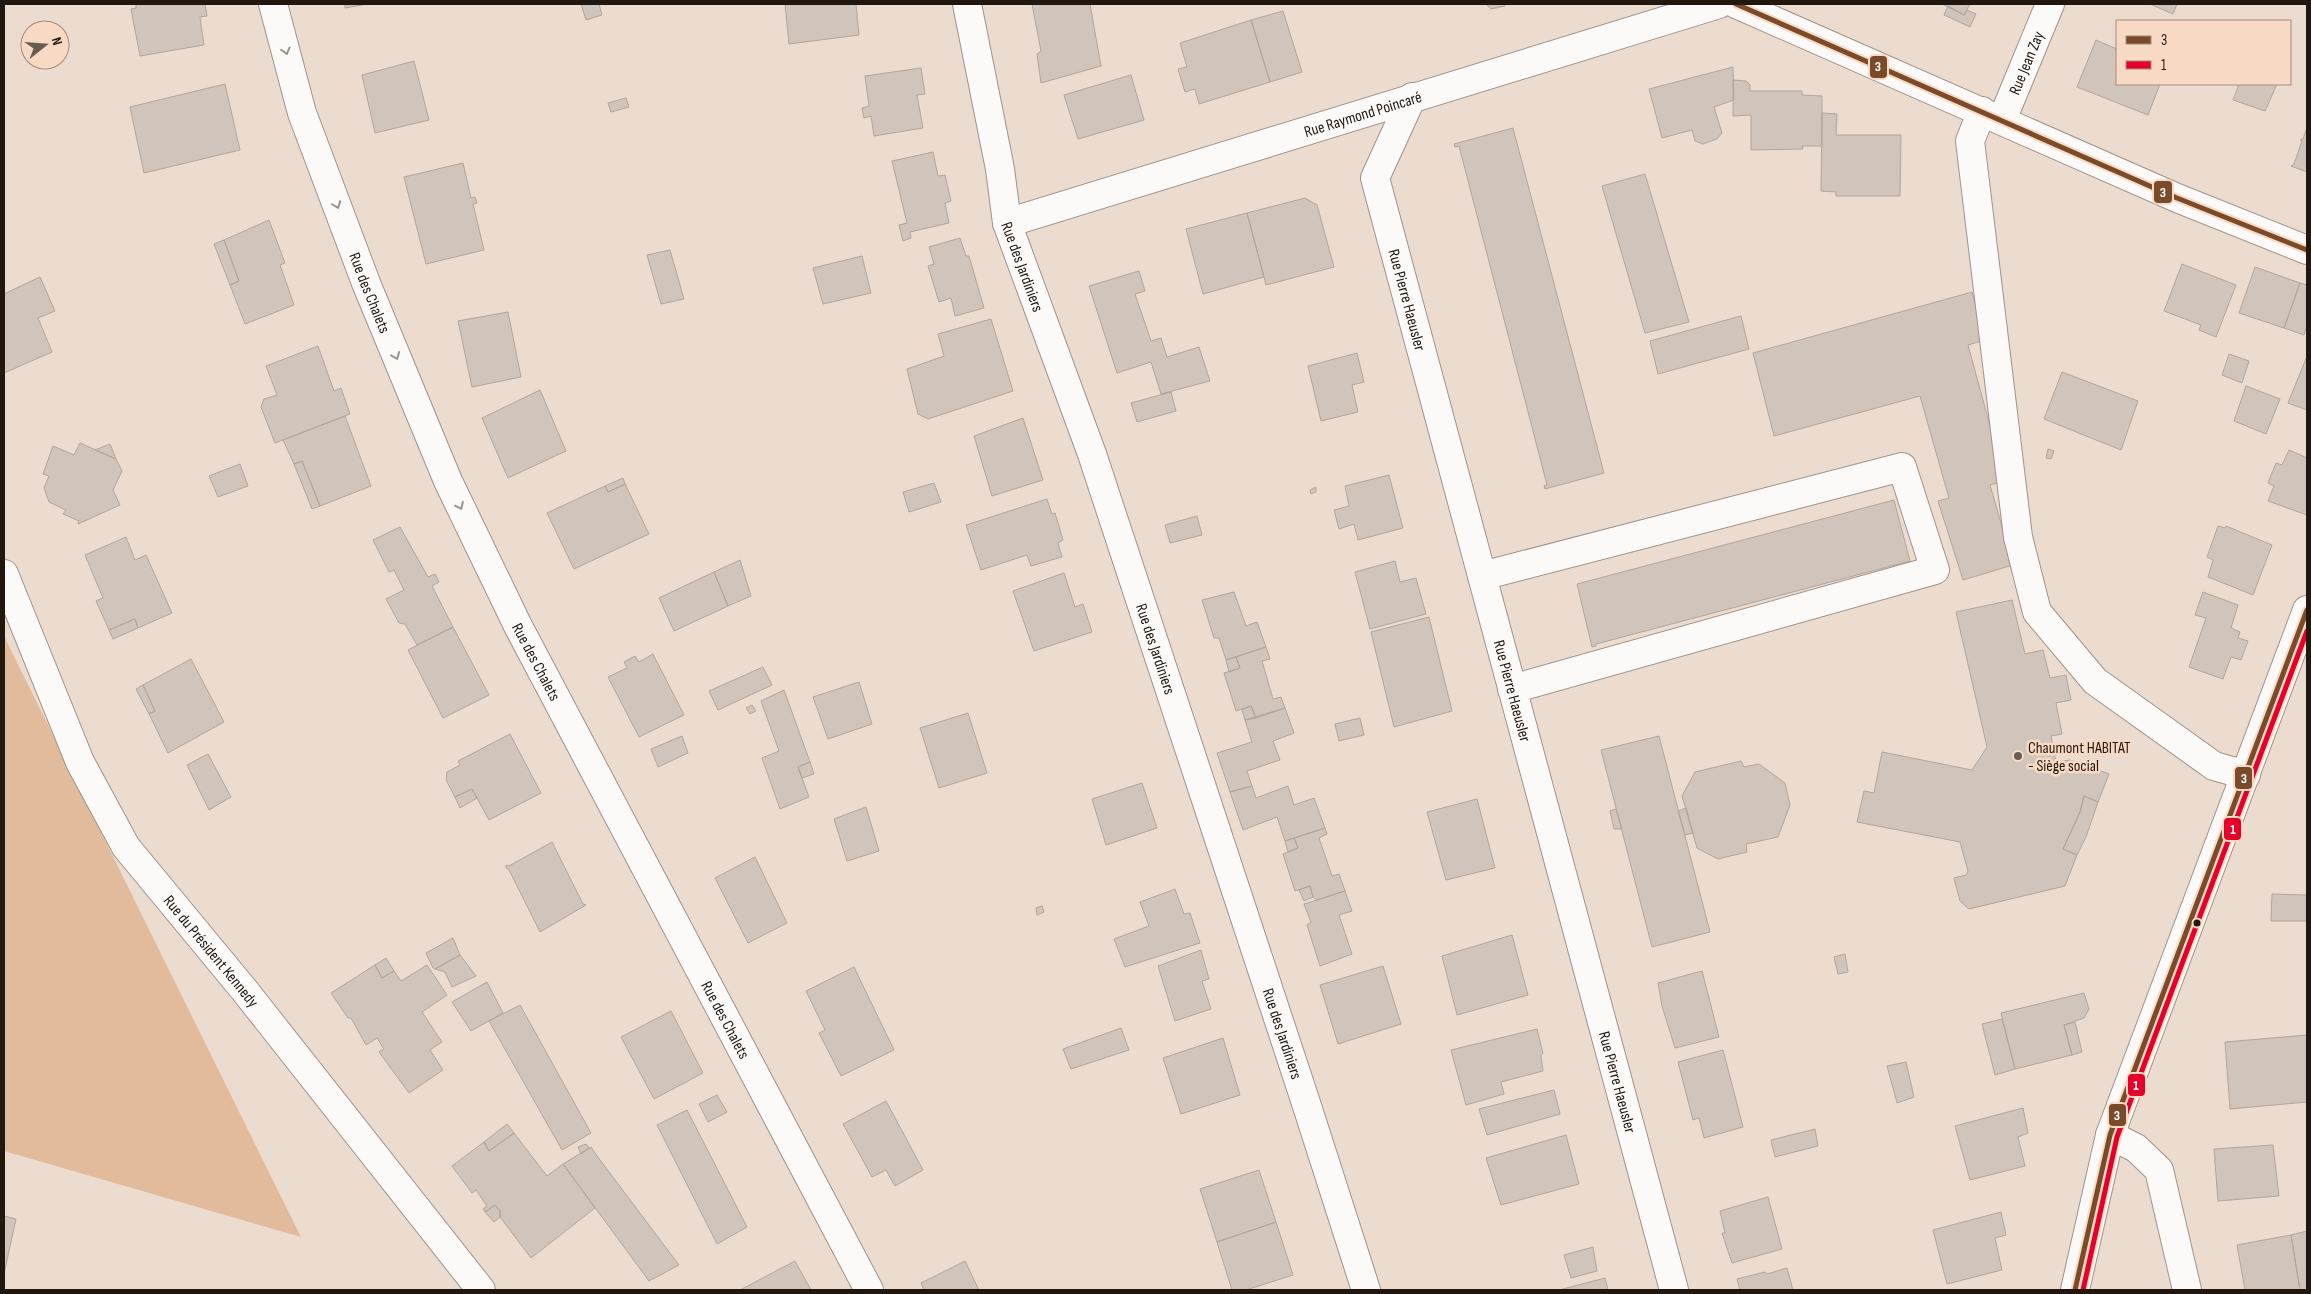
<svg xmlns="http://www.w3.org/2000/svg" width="2311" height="1294" viewBox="0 0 2311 1294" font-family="'Sofia Sans Condensed',sans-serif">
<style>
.green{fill:#e2bb9d}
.building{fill:#d1c4bb;stroke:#b2a59c}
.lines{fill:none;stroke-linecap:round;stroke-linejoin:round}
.minor-casing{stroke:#9f938a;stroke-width:30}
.minor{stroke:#fcfaf8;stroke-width:28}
.bus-1-casing{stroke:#f8dac4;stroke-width:9}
.bus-2-casing{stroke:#f8dac4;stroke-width:9}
.bus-1{stroke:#7a4b2a;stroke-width:5}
.bus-2{stroke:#e4002b;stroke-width:5}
.oneway{stroke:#9a948f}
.poi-dot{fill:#695c53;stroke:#f8dac4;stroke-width:2}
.bus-dot{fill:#22170f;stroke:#f8dac4;stroke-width:2}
.labels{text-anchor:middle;stroke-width:5;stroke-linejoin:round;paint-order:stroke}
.street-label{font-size:16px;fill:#22170f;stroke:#f8dac4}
.poi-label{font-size:16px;fill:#22170f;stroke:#f8dac4;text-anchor:start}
.line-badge{stroke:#f8dac4;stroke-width:2}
.badge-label{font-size:14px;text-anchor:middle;font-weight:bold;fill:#fff}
</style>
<rect width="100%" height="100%" fill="#ecdcd0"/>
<path class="green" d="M4,636L301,1237L4,1151Z"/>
<path class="building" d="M136,4H205L207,16L200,17L204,45L140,56L131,9L136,8Z
M345,4H368L345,8Z
M581,4H599L602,15L586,20Z
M785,4H856L859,35L789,44Z
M1032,4H1090L1101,66L1041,83L1037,54L1041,51Z
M1486,4H1505V6L1491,9Z
M1942,4H1970L1964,15Z
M2150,4H2177L2173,14Z
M1948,6L1964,15L1967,10L1976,14L1970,27L1944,15Z
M1283,11L1302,72L1270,82L1251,20Z
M1251,20L1270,82L1199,104L1195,89L1185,92L1178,69L1187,67L1180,43Z
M2096,40L2117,49V84H2160L2148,115L2077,87Z
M414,61L429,120L375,133L362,75Z
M1733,67L1734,100L1714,107L1722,133L1717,139L1703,144L1695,141L1692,130L1662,138L1649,89Z
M921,68L925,94L917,95L923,128L874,136L871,116L864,118L862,108L869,106L865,76Z
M1131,75L1144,120L1078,139L1064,95Z
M1733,80L1746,81L1750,85V91H1802V95L1822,96V146H1802L1803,149L1751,150V115L1733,116Z
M225,84L240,150L144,173L130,107Z
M2239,84H2277L2265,111L2233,100Z
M626,98L629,107L611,112L608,103Z
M1822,113L1837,114L1836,135H1901L1900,196H1836V192L1821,191Z
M2307,127V172L2291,166L2294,164L2302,141L2300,140L2303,139Z
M1513,128L1604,473L1545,489L1544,486L1547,485L1459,146L1455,147L1454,144Z
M933,152L938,176L945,175L951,201L945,203L949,223L910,232L911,238L903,241L899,225L907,223L892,161Z
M463,163L471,198L475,197L477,203L473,204L484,250L426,264L404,177Z
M1645,174L1689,322L1645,333L1602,186Z
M1305,198L1317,205L1334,267L1266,285L1247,213Z
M1247,213L1264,277L1203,294L1186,229Z
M269,220L285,263L280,265L294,305L245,324L230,285L239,281L224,240Z
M960,238L966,256H969L984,308L955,316L951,298L939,302L928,266L934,264L929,247Z
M224,240L239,281L230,285L214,244Z
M670,250L684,299L661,304L647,255Z
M862,256L871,293L823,304L813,268Z
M2182,264L2236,285L2216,337L2199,330L2201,325L2164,311Z
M2255,267L2300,283L2284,328L2239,313Z
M1139,271L1145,291L1135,294L1151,341L1161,338L1167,357L1199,347L1210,381L1161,394L1151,362L1117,373L1089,286Z
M40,277L55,311L38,318L52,352L4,373V294Z
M2300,283L2307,285V325L2304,335L2284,328Z
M1972,292L1985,340L1968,345L2005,481L1990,485L2013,565L1963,580L1938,501L1949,498L1920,396L1774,436L1753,353Z
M508,312L521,377L472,387L458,321Z
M1741,316L1749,349L1658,374L1650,341Z
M991,319L1013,391L928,419L918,414L907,369L944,356L938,334Z
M318,346L334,391L341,388L350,414L275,443L261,407L264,399L277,395L266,366Z
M1357,353L1364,382L1352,385L1358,412L1321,421L1308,366Z
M2229,354L2249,361L2242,383L2222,375Z
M2307,356V410L2288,403Z
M2062,372L2138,401L2121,450L2044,419Z
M2246,386L2280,399L2266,434L2234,421Z
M540,390L566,451L508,478L482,418Z
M1171,392L1176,411L1137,422L1131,403Z
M345,416L371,486L320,506L302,461L294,464L283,440Z
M1023,418L1043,480L992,496L974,436Z
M80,443L116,459L122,471L113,490L120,505L78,524L79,521L63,514L66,510L49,502L44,488L49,476L43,474L53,446L74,455Z
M110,444L116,459L95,450Z
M2048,449L2054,451L2051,459L2046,458Z
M2289,450L2307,458V515L2268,501L2274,486L2268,483L2276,463L2282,465Z
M302,461L320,506L312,509L294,464Z
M240,464L248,486L218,497L209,476Z
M1389,475L1403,528L1358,540L1354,524L1339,529L1334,510L1349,506L1345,486Z
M623,478L625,484L608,492L605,486Z
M934,483L941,502L909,512L903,492Z
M625,484L649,534L574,569L547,513L605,486L608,492Z
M1316,487V492L1311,494L1310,490Z
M1047,499L1052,514L1055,513L1063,540L1058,543L1062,557L1031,566L1027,555L981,570L966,525Z
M1894,500L1910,561L1596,644V646L1592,647L1577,584Z
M1197,516L1202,535L1170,543L1165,525Z
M2218,526L2225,528L2226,526L2272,545L2253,595L2208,577L2213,560L2207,557Z
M400,527L428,577L435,574L439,582L432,586L453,627L417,645L405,624L399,623L386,599L404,590L394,570L389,572L373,540Z
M126,537L135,560L146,555L172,613L138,628L135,619L109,630L96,601L103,598L85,555Z
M740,560L751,596L728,606L714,572Z
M1395,561L1400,582L1416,578L1426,614L1370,629L1355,572Z
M714,572L728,606L674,631L659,598Z
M1064,573L1075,607L1083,604L1092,632L1034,651L1013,591Z
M1234,592L1246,626L1257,622L1266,647L1226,660L1219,638H1214L1202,600Z
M2203,592L2238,605L2231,628L2240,632L2238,638L2248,641L2241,660L2231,657L2223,679L2189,667L2206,618L2195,615Z
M2012,600L2025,654L2043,650L2050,678L2066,675L2071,700L2056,703L2062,734L2051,736L2056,762L2070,760L2109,774L2098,802L2084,796L2080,812L2063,849L2077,855L2065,886L1969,909L1960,901L1954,878L1966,875L1968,871L1960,842L1857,822L1864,791L1874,793L1882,752L1972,770L1987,747L1956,612Z
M1429,617L1452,711L1394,727L1371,632Z
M135,619L138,628L113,639L109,630Z
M453,627L489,695L443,718L408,650Z
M1266,647L1270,659L1262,661L1273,699L1281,697L1285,708L1256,718L1251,706L1236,711L1224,673L1240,668L1236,657Z
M653,654L684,715L639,737L608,677L627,668L624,662L635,656L639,662Z
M1236,657L1240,668L1229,672L1226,660Z
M191,659L224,722L168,753L149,714L155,711L143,685Z
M763,667L772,685L718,710L709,691Z
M859,682L872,724L828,739L813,697Z
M143,685L155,711L149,714L136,689Z
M784,690L810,762L798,767L809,797L780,809L762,758L779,751L761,701Z
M752,705L756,711L750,714L746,708Z
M1251,706L1256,718L1245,720L1242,710Z
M1285,708L1294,733L1273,741L1280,760L1247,771L1252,786L1230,792L1217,753L1252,742L1245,720Z
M968,713L987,773L939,788L920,728Z
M1360,718L1364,735L1339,741L1335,724Z
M510,734L541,793L489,820L472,789L455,797L446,780L447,772L460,765L458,761Z
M682,736L688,753L658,767L651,749Z
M1659,736L1710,932L1652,947L1601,750Z
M208,754L231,797L209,810L187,765Z
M1741,761L1744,767L1759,764L1785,783L1790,805L1778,837L1746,844L1747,852L1718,859L1697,848L1682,796L1695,772Z
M810,762L814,774L802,778L798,767Z
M1142,783L1157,828L1106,845L1092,799Z
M1252,786L1256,798L1288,786L1294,805L1314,798L1325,828L1285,841L1277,817L1243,830L1230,792Z
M472,789L477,798L460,808L455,797Z
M2084,796L2098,802L2086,837L2077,855L2063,849L2080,812Z
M1477,799L1495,868L1446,880L1427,812Z
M866,807L879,851L847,861L834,819Z
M1686,808L1693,833L1685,835L1678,811Z
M1616,809L1622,829H1614L1610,811Z
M1325,828L1327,834L1319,838L1332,876L1339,874L1345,891L1317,900L1313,897L1310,886L1295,891L1283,854L1298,848L1294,838Z
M1294,838L1298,848L1288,852L1285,841Z
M552,842L583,904L586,905L540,932L509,870L506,868V865L509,866Z
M755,857L787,923L748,943L715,878Z
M1310,886L1313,897L1304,901L1299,890Z
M1175,889L1184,914L1190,913L1200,943L1125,967L1114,939L1149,926L1140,902Z
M1345,891L1352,911L1339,915L1352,954L1320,966L1307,925L1311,922L1304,904Z
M2272,894L2307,895V921H2271Z
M1042,906L1044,912L1037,915L1036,908Z
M1512,935L1528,995L1457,1015L1442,956Z
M453,938L460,955L435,969L433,968L426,953Z
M1201,950L1209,979L1202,981L1211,1009L1175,1021L1158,966Z
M1845,954L1848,972L1838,974L1834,957Z
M460,955L476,976L452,987L445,972L435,969Z
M386,958L394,971L382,978L375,965Z
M375,965L382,978L394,971L401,981L427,965L447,995L422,1012L442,1042L430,1050L443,1070L409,1093L379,1052L384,1049L377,1038L366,1045L351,1018H348L331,993Z
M1383,966L1401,1024L1338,1044L1320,985Z
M854,967L894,1050L841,1076L819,1033L825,1030L806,991Z
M1702,971L1719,1037L1675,1048L1662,1006L1658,983Z
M487,982L503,1013L471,1031L452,1002Z
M2084,993L2089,1009L2084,1018L2064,1025L2072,1055L2015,1069L2001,1013Z
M520,1005L591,1133L562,1150L489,1021Z
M671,1011L703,1073L654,1099L621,1037Z
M2002,1019L2015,1069L1995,1075L1982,1024Z
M2075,1022L2082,1052L2072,1055L2064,1025Z
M1121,1028L1129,1050L1071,1069L1063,1049Z
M1537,1029L1543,1053L1541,1056L1543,1071L1501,1082L1504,1094L1466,1105L1451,1050Z
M2307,1035V1102L2230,1109L2225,1042Z
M1223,1038L1240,1095L1181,1114L1163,1058Z
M1723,1050L1743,1127L1704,1138L1699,1118L1693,1120L1678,1062Z
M1906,1062L1914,1097L1897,1103L1887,1066Z
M1554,1090L1560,1114L1487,1135L1479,1109Z
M717,1095L727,1112L708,1122L699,1104Z
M886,1101L923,1170L895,1186L886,1170L872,1177L843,1124Z
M2023,1108L2028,1133L2018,1137L2025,1166L1970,1180L1955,1126Z
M687,1110L747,1227L717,1244L657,1125Z
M507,1124L514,1133L489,1151L484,1142Z
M1815,1129L1818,1146L1775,1157L1771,1140Z
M514,1133L547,1176L563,1164L595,1208L531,1258L500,1217V1211L495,1205L485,1212L483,1209L487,1206L476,1190L472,1193L452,1166L484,1142L489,1151Z
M1566,1135L1579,1184L1501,1205L1486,1158Z
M586,1144L589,1148L581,1154L578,1147Z
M2273,1145L2279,1196L2218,1201L2214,1149Z
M591,1147L597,1156L679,1265L649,1281L563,1164Z
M1259,1170L1276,1222L1217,1242L1200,1189Z
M1768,1197L1782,1249L1732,1263L1722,1233H1725L1720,1211Z
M495,1205L500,1211V1217L494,1222L485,1212Z
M2001,1212L2006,1235L1995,1238L2002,1270L1947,1284L1933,1230Z
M4,1216L16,1219L4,1274Z
M1276,1222L1293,1275L1246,1290H1232L1217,1242Z
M2307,1231V1290H2300L2291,1235Z
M2291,1235L2300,1290H2245L2237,1245Z
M1593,1247L1597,1271L1571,1278L1564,1255Z
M795,1261L811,1290H740Z
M965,1261L979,1290H924L921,1283Z
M1787,1268L1793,1290H1740L1737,1279L1765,1272L1767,1274Z
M1605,1278L1608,1290H1559Z"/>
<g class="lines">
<defs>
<g id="minor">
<path id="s1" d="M273,4L302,113L366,283L448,481L518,626L869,1290"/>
<path id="s2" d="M967,4L1000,169L1007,223L1092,454L1306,1103L1366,1290"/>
<path d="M1736,4L2177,198L2307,250"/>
<path id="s3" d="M1412,97L1375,178L1674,1290"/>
<path d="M1982,111L1970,141L2018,537L2037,612L2095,681L2214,766L2246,775"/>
<path id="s4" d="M2002,120L2050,4"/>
<path id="s5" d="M1007,223L1719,4"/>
<path id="s6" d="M4,574L80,762L126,847L245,991L481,1290"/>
<path d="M1482,576L1902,467L1935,570L1512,689"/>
<path d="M2110,1135L2136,1148L2159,1170L2187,1290"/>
<path d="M2075,1290L2110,1135L2307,610"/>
</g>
</defs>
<use href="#minor" class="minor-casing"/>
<use href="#minor" class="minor"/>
<defs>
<path id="bus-1" d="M1736,4L2177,198L2307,250
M2075,1290L2110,1135L2307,610"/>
<path id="bus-2" d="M2083,1290L2117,1137L2307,631"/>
</defs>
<use href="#bus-1" class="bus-1-casing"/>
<use href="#bus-2" class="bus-2-casing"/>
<use href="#bus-1" class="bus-1"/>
<use href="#bus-2" class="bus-2"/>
</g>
<defs><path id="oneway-chevron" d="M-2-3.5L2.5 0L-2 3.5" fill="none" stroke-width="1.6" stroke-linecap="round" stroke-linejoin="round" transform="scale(1.25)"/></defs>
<g class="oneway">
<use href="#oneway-chevron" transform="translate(286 51) rotate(75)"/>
<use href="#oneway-chevron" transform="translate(337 205) rotate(69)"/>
<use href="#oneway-chevron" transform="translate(396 356) rotate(68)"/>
<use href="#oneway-chevron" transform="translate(460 506) rotate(64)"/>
</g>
<circle class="poi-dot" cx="2018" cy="756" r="5"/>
<circle class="bus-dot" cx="2197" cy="923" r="4.5"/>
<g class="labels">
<g class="street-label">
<text dy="6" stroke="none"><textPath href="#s4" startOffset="62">Rue Jean Zay</textPath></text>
<text dy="6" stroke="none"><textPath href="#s5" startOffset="372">Rue Raymond Poincaré</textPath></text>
<text dy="6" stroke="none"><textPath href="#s2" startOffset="269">Rue des Jardiniers</textPath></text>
<text dy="6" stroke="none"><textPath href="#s1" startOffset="305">Rue des Chalets</textPath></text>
<text dy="6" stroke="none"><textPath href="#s3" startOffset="215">Rue Pierre Haeusler</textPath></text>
<text dy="6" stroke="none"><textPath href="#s2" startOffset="674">Rue des Jardiniers</textPath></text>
<text dy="6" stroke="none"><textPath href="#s1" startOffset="710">Rue des Chalets</textPath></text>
<text dy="6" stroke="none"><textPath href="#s3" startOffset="620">Rue Pierre Haeusler</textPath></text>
<text dy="6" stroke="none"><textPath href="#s6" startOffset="434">Rue du Président Kennedy</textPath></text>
<text dy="6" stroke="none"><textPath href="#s1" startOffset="1115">Rue des Chalets</textPath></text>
<text dy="6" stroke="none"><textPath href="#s2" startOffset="1079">Rue des Jardiniers</textPath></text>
<text dy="6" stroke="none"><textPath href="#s3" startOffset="1025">Rue Pierre Haeusler</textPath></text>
</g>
<g class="poi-label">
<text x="2028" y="753">Chaumont HABITAT<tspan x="2028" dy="18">- Siège social</tspan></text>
</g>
</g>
<g class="line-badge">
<rect x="1869" y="55" width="19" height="24" rx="5" fill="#7a4b2a"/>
<rect x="2153" y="180" width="20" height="24" rx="5" fill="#7a4b2a"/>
<rect x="2234" y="766" width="19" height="24" rx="5" fill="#7a4b2a"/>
<rect x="2223" y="817" width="19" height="24" rx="5" fill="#e4002b"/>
<rect x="2127" y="1073" width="19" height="24" rx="5" fill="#e4002b"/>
<rect x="2108" y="1103" width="19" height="24" rx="5" fill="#7a4b2a"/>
</g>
<g class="badge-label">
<text x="1878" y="71">3</text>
<text x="2163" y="197">3</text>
<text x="2244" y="783">3</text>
<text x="2233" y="834">1</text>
<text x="2136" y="1090">1</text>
<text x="2117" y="1120">3</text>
</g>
<rect width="2311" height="1294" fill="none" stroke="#22170f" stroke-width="10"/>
<rect x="2116" y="20" width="175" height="65" fill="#f8dac4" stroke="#a28c7c"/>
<rect x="2126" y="36" width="25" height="8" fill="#7a4b2a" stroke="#a28c7c"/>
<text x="2161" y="45" font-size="15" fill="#22170f">3</text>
<rect x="2126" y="61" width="25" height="8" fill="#e4002b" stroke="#a28c7c"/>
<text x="2161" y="70" font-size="15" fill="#22170f">1</text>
<g transform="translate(45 45) rotate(73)"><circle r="24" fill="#f8dac4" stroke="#a28c7c"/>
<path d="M0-4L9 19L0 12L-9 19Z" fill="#695c53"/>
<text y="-8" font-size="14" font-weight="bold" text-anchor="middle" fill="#22170f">N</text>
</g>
</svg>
